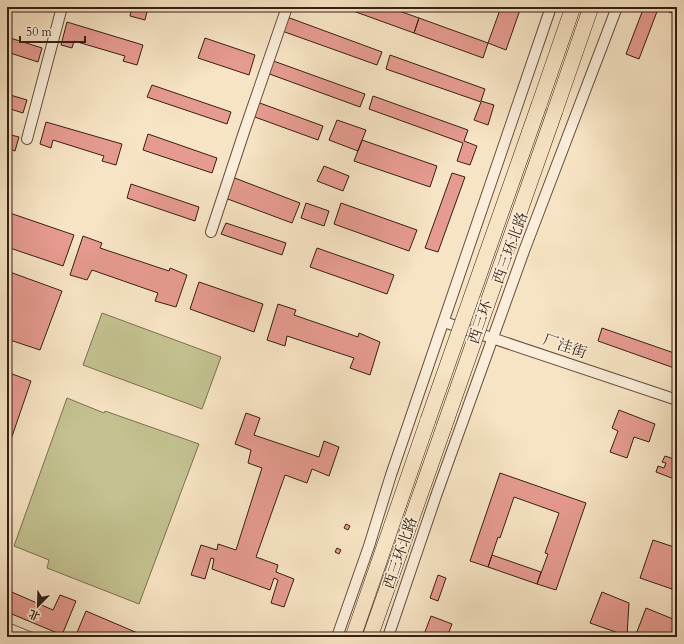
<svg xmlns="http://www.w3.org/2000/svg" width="684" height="644" viewBox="0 0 684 644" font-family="Cardo,'Noto Serif SC',serif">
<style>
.green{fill:#c3c290;stroke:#7c7052}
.building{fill:#e69b90;stroke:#361f15}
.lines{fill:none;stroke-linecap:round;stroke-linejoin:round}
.minor-casing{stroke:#665041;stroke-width:12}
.highway-casing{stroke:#361f15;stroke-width:16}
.minor{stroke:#faedd9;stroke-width:10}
.highway{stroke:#f7e4c4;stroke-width:15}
.highway-bridge-casing{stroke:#361f15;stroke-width:16;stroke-linecap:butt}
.highway-bridge{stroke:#f7e4c4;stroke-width:15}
.labels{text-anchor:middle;stroke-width:3;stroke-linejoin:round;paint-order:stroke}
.street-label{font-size:15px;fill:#361f15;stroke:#faedd9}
</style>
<rect width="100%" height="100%" fill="#f7e4c4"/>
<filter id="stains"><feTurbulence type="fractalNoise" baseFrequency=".005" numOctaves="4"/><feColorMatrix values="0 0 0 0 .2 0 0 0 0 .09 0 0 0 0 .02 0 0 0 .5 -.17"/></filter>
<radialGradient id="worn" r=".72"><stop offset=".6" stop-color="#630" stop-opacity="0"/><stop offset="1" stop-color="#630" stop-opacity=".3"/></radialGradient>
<path class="green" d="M102,313L221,357L202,409L83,365Z
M67,398L104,413L105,411L199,444L139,604L47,568L49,560L14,546Z"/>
<path class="building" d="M38,7H53L52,11Z
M132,7H148L145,20L130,16Z
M342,7H388L419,18L414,33Z
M501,7H521L506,50L488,43Z
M644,7H654L658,9L639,59L626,54Z
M671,7H677V14L669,12Z
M287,17L382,52L377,65L282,31Z
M419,18L488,43L483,58L414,33Z
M67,22L143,45L137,65L123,61L125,56L74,41L72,48L61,45Z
M7,37L42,48L38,62L7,52Z
M205,38L255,55L249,75L198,58Z
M390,55L485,89L481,101L494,105L488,125L474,120L481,102L386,69Z
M268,59L365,94L360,107L264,72Z
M152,85L231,112L227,124L147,97Z
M7,94L27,100L23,113L7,108Z
M373,96L468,130L464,141L477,146L470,165L457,161L463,143L369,109Z
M257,102L323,126L318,140L252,116Z
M337,120L366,130L358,151L329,140Z
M46,122L122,144L116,165L102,161L104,156L53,140L51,148L40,144Z
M7,134L19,137L15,151L7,148Z
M148,134L217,158L212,173L143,150Z
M362,140L437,166L430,187L354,161Z
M324,166L349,176L343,191L317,181Z
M452,173L465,177L438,252L425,248Z
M232,177L300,203L292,223L225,198Z
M131,184L199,207L195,221L127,198Z
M306,203L329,211L324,226L301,218Z
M341,203L417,230L409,251L334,224Z
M7,212L74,235L63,266L7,247Z
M226,223L286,243L282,255L221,234Z
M83,236L102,243L100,248L169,271L170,268L187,275L176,307L155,301L158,293L92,270L87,280L70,275Z
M317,248L394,275L387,294L310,267Z
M7,271L62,291L40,350L7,339Z
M199,282L263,304L254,332L190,309Z
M278,304L296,310L294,315L358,337L359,333L380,342L370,375L350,368L354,358L287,336L285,346L267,340Z
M602,328L677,354V369L598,341Z
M7,372L31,381L7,451Z
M619,410L655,424L649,442L634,437L627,458L610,452L618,431L612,428Z
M246,413L260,418L254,435L319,457L324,441L339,447L329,476L312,469L307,483L285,475L256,557L278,565L276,572L294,579L284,607L271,603L278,580L274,578L270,590L212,569L214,559L211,558L205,579L191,575L201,545L217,550L218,544L236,550L262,468L248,463L251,450L235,444Z
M677,451V480L656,472L658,466L664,468L666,463L662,462L665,456L674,459Z
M500,473L586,503L556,590L537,584L548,554L545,553L559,513L514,497L500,538L498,537L488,567L470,561Z
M346,524L350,526L348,530L344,528Z
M653,540L677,548V575L672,589L640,578Z
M337,548L341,550L339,554L335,552Z
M492,555L541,572L537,584L488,567Z
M438,575L446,578L438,601L430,598Z
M7,590L53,610L60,595L76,601L62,635L7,612Z
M602,592L629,603L627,636L590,623Z
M646,608L673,619L672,637H635Z
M86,611L147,637H81L76,635Z
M431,616L452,624L447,637H423Z"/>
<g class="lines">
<defs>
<path id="minor" d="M27,139L62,7
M211,232L244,132L287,7
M444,322L677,400
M7,628L29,637
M337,637L369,546L391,475L551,7
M388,637L437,493L524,251L617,7"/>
<path id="highway" d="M539,105L573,7
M555,111L591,7
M353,637L428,420
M370,637L444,427"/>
</defs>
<use href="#minor" class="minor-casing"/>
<use href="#highway" class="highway-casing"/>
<use href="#minor" class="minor"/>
<use href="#highway" class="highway"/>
<defs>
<path id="highway-bridge" d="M428,420L539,105
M444,427L555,111"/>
</defs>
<use href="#highway-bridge" class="highway-bridge-casing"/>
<use href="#highway-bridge" class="highway-bridge"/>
</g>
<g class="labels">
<g class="street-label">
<text transform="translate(510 248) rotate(-70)" y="5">西三环北路</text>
<text transform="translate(480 322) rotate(-71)" y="5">西三环</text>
<text transform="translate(565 346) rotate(19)" y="5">厂洼街</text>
<text transform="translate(400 553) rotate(-71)" y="5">西三环北路</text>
</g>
</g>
<rect width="684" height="644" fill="none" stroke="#f7e4c4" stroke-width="24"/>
<rect x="8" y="8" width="668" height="628" fill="none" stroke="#361f15" stroke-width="2"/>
<rect x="12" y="12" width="660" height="620" fill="none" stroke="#361f15"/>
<g transform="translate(38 606) rotate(203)" stroke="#faedd9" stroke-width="3" paint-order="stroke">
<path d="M0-3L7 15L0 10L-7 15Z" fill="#361f15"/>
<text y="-6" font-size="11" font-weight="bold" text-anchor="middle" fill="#361f15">北</text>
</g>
<path d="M20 36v6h65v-6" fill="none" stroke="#361f15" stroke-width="2"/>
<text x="26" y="36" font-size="12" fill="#361f15" stroke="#faedd9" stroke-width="3" paint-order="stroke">50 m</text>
<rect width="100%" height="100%" filter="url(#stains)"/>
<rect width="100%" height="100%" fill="url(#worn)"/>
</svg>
